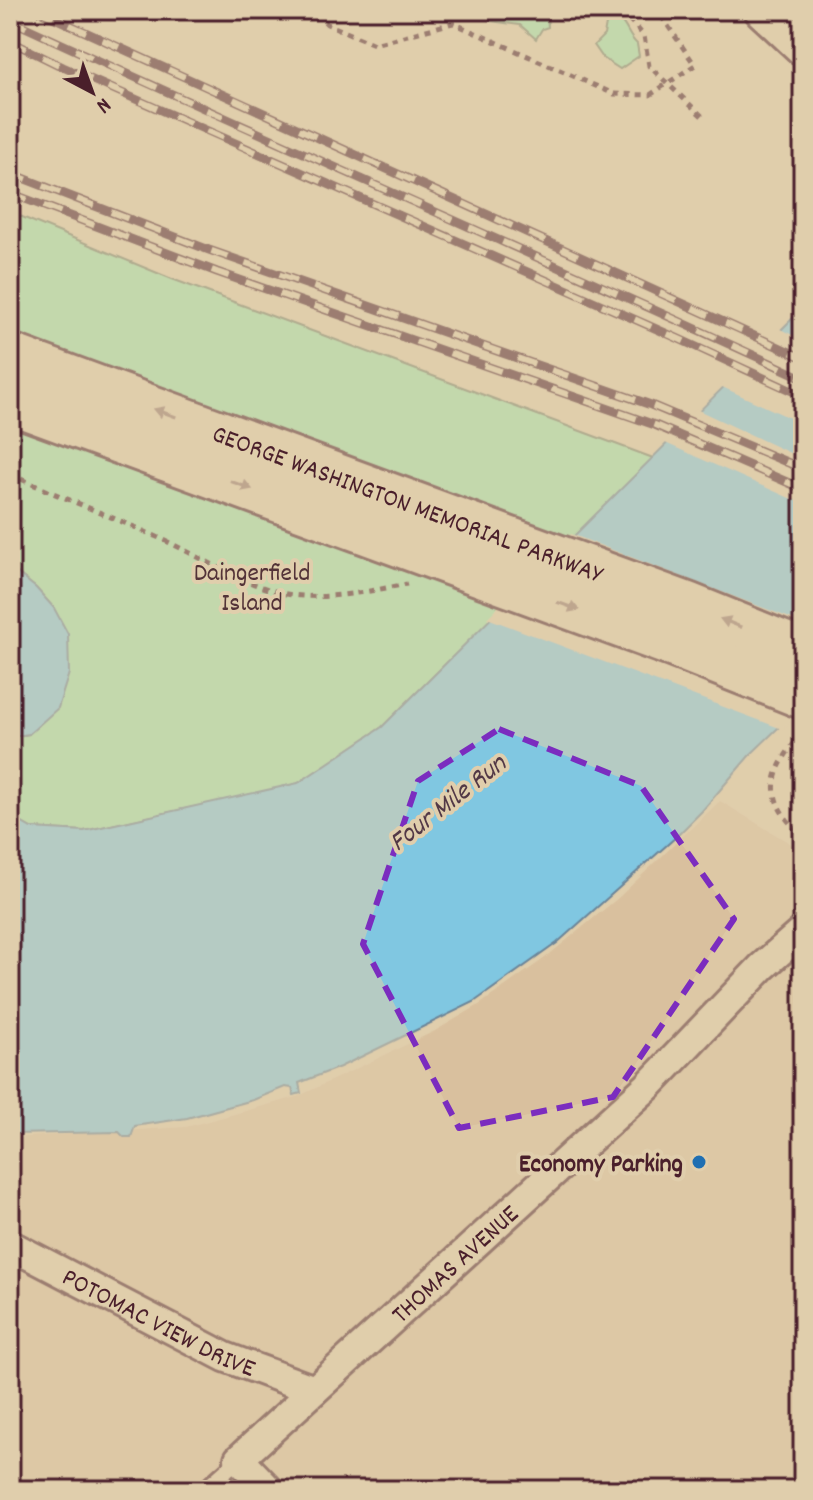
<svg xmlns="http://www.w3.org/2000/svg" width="813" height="1500" viewBox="0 0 813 1500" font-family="Dekko,sans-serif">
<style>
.built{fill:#d9c09e}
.green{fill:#a1e4ae;stroke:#76826c;stroke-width:2}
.water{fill:#80c7e1;stroke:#6a8498;stroke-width:2}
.pier{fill:#e0ceac}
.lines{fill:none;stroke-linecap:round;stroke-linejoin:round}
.service-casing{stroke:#4a1f2b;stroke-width:20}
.minor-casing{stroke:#4a1f2b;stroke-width:34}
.tertiary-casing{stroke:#4a1f2b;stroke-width:40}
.motorway-casing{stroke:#4a1f2b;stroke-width:50}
.path{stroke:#4a1f2b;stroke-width:5;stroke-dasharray:6 6;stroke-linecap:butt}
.service{stroke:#e0ceac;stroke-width:14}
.minor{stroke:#e0ceac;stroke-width:28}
.tertiary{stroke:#e0ceac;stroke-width:34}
.motorway{stroke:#e0ceac;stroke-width:44}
.rail-casing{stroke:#4a1f2b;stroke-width:9}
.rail{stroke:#e0ceac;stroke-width:6;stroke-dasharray:18;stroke-linecap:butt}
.oneway{fill:#95766c}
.marked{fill:none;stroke:#7b2cbf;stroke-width:6;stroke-dasharray:16 10;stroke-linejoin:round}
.poi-dot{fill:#1f6fb2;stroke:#e0ceac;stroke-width:3}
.labels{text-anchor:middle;stroke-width:8;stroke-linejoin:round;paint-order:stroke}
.street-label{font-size:26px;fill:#4a1f2b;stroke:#e0ceac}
.park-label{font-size:26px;fill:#533338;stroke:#e0ceac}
.poi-label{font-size:26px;font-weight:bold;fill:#4a1f2b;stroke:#e0ceac;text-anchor:end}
.water-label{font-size:28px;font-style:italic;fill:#523846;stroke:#e0ceac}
</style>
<rect width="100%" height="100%" fill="#e0ceac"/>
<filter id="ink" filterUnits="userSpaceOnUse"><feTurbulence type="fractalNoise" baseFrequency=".0125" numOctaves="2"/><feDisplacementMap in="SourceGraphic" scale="16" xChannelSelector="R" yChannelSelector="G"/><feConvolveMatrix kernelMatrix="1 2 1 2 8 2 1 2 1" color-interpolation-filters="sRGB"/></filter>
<g filter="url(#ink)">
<path class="built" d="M720,801L803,851V1490H10V1138L186,1127L297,1097L435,1031L479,1005L545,958L618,898Z"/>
<path class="green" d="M492,10H552L547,15L548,27L542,29L536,39L520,25L490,21Z
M617,15L624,18L621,21C628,29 629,37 637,44L639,56L620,69L603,58L594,45L604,35L606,24Z
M10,212L172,279L653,458L382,727L298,784L84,831L31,828L10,816V737L29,734L54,608L36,588L10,567Z"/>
<path class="water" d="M803,308V704L749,756L702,811L677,836L557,943L474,1002L340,1067L299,1083L301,1093L294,1095L292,1088L285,1087L253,1100L187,1118L135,1126L131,1137H124L119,1132L10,1134V816L31,828L84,831L298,783L382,727Z
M10,567L36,588L54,608L68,634L69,673L58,708L29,734L10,737Z"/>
<path class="pier" d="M778,328L803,340V424L720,386Z
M696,409L803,459V504L663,442Z
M571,534L803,623V709L782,729L487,618Z"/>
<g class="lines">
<defs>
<path id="service" d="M204,1490L239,1459"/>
<g id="minor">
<path id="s1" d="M10,1245L225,1357L314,1390"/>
<path id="s2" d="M269,1490L239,1459L648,1086L762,967L803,931"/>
</g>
<path id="tertiary" d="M762,10L803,48"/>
<g id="motorway">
<path id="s3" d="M10,356L687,605L803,652"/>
<path d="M10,401L672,644L803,696"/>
</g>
</defs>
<use href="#service" class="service-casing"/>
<use href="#minor" class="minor-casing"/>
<use href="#tertiary" class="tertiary-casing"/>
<use href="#motorway" class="motorway-casing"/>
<path class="path" d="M303,10L316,13L337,10
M621,10L644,36L649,66L703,117
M316,13L327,24L374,44L453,23L614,94L650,95L695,65L657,10
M10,474C62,498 116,518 168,542C202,558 255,590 292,595C330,600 370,591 407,584
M803,733C769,771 761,799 803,836"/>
<use href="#service" class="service"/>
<use href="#minor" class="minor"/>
<use href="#tertiary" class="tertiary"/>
<use href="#motorway" class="motorway"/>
<defs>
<path id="rail" d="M37,10L803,358
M10,20C273,142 540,256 803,378
M10,41L63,67L677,338L803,396
M10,173L209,250L651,405L803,469
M10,193L217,272L655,425L803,489"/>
</defs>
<use href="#rail" class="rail-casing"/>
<use href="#rail" class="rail"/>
</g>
<defs><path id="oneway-solid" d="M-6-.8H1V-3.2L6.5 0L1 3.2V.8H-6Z" transform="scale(2)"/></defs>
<g class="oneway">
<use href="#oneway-solid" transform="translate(165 413) rotate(-160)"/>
<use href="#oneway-solid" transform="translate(241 485) rotate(20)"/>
<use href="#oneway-solid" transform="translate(568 606) rotate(20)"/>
<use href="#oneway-solid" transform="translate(731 623) rotate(-158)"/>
</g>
</g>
<path d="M0 0H813V1500H0ZM499,729L641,786L734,919L613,1097L459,1128L363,944L418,781Z" fill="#e0ceac" fill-opacity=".55" fill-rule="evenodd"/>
<path class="marked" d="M499,729L641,786L734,919L613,1097L459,1128L363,944L418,781Z"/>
<circle class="poi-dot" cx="699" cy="1162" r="8"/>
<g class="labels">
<g class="street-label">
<text dy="9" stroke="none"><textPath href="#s3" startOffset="424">GEORGE WASHINGTON MEMORIAL PARKWAY</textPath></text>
<text dy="9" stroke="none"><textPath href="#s2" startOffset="334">THOMAS AVENUE</textPath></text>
<text dy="9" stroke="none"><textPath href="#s1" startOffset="168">POTOMAC VIEW DRIVE</textPath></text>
</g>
<g class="park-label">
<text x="252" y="580">Daingerfield<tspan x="252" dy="30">Island</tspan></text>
</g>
<g class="poi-label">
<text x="683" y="1171">Economy Parking</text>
</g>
<g class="water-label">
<text transform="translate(446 801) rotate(-38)" y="10">Four Mile Run</text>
</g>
</g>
<rect width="813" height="1500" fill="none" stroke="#e0ceac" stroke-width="40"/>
<rect x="20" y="20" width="773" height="1460" fill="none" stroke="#4a1f2b" stroke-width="3" filter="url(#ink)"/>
<g transform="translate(92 92) rotate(139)" stroke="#e0ceac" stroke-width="6" paint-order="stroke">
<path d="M0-6L14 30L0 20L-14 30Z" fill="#4a1f2b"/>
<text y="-12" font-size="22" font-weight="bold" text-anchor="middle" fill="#4a1f2b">N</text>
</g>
</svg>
